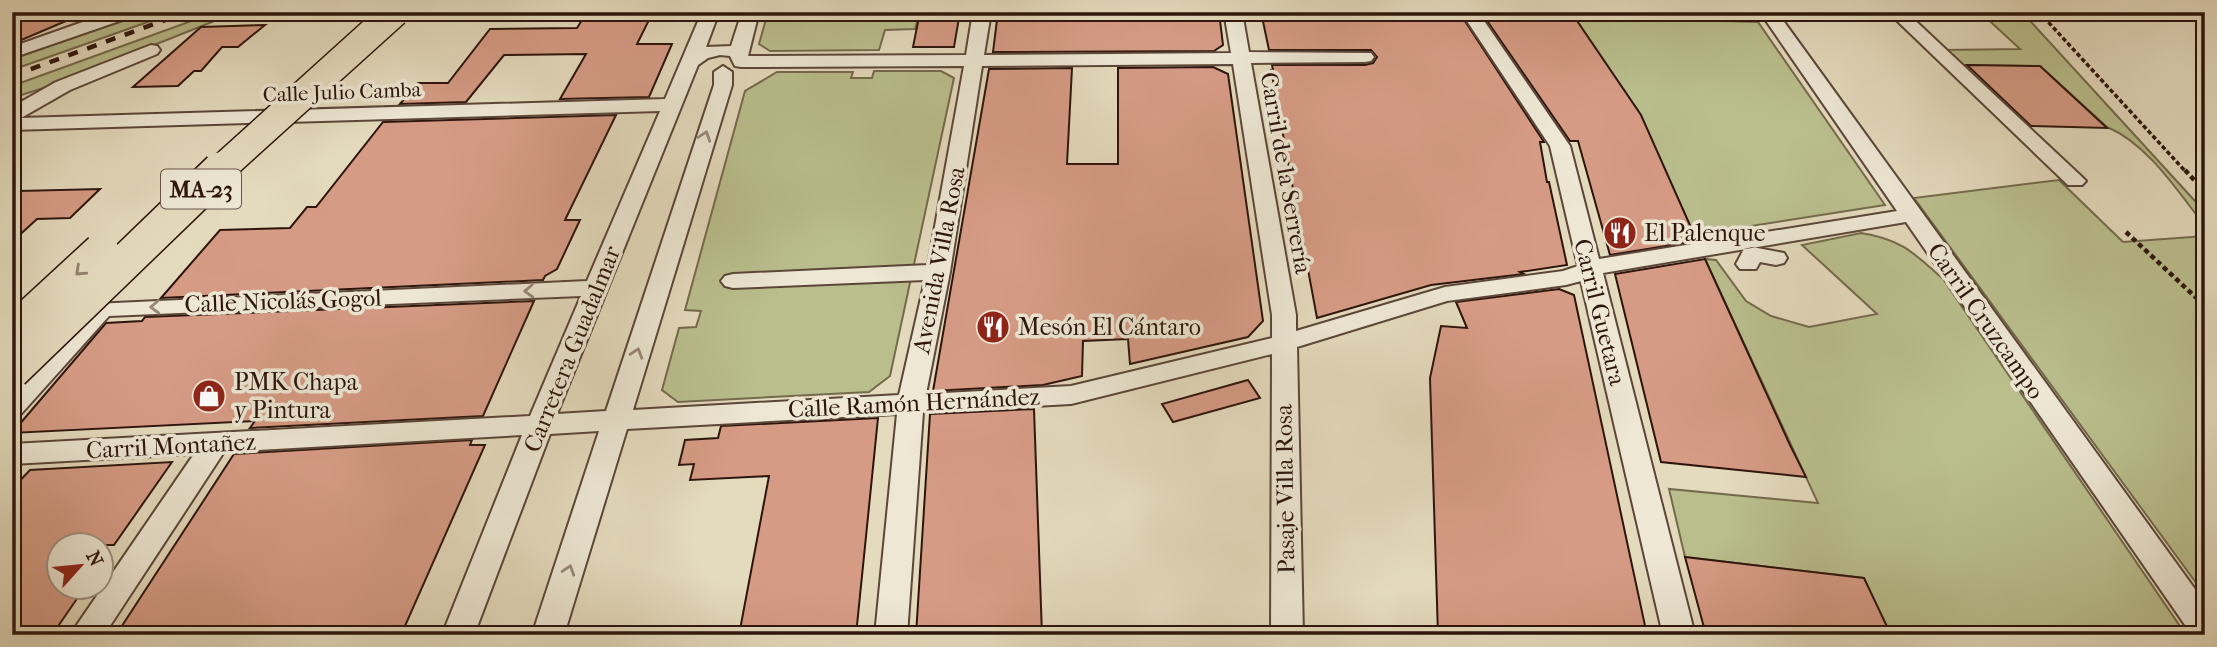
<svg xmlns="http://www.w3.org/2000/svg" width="2217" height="647" viewBox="0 0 2217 647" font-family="'IM FELL French Canon',serif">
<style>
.green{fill:#babe8d;stroke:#746a4c;stroke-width:2}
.building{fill:#d69b85;stroke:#2d150c;stroke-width:2}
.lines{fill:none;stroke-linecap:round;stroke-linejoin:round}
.minor-casing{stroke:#5b4638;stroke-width:4}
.path-far1{stroke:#2d150c;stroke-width:3.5;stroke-dasharray:4.5 2.5;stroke-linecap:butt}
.path{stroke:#2d150c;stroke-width:4.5;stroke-dasharray:5 3.5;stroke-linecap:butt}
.minor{fill:#ede7d4;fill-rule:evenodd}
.rail{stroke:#2d150c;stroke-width:4.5;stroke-dasharray:10 10;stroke-linecap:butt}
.highway-bridge-far1-casing{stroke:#2d150c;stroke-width:31;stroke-linecap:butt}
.highway-bridge-casing{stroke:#2d150c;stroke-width:38;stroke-linecap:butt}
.highway-bridge-far1{stroke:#e4dabd;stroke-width:28}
.highway-bridge{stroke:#e4dabd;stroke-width:35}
.oneway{stroke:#97887a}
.oneway2{stroke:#92816d}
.labels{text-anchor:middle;stroke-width:7;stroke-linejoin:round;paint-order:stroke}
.far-street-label{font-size:21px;fill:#2d150c;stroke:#ede7d4}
.shield{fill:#ede7d4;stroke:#675448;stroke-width:2}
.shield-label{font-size:23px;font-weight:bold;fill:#2d150c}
.street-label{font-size:24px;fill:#2d150c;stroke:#ede7d4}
.poi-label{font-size:24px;fill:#2d150c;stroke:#ede7d4;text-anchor:start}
</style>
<rect width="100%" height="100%" fill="#e4dabd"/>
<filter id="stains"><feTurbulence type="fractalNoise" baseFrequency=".00286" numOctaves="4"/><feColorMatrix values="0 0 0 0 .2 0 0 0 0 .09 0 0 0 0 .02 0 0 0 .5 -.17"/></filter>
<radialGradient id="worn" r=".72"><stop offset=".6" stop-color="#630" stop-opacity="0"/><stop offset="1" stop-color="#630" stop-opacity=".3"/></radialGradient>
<path class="green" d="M146,12H176L12,70V59Z
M216,12H237L56,84L12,98V86Z
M768,12H920L915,29L885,30L879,50L770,51L759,44Z
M1980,12H2022L2205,212V226C2178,192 2148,144 2107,127L2040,66L1960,65L1944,50L2020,49Z
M1574,17L1758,22L1885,205L1694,235L1638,111Z
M874,71H941L954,78L890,376L869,392L678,402L662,390L679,328L696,327L701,311L685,310L745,91L777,72H853L851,78H872Z
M2059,180L2123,242L2205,236V595L1914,198Z
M1861,233C1901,239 1914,253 1943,279L2186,635H1891L1863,578L1685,557L1669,489L1818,503L1705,259L1716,260L1746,301L1771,316L1809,327L1877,314L1802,245Z"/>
<path class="building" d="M12,12H87L12,44Z
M587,12H653L637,44H672L649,97L560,99L586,54L504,55L466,102L400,104L418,83H448L490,29L577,28Z
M920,12H960L954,47H913Z
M998,12H1219L1223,45L1214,51L993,52Z
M1261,12H1340L1341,15L1459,12L1544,142H1540L1547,182H1549L1567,265L1520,272L1524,274L1431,285L1317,318L1271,70H1273L1272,65H1365L1373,63L1377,57L1371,50H1269Z
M1481,12H1571L1641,115L1697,241L1610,255L1578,141H1570Z
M265,25L238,47H222L201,71H194L178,86L133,87L201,27Z
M1967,65L2040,66L2107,128L2031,126Z
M1213,67L1228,74L1263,321L1248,337L1130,364L1128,339L1083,341L1082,376L1043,385L933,391L989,69L1072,68L1067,164H1118V68Z
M616,115L565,220H580L557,269L545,276L543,280L161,298L220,230L290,228L307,207H316L383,122Z
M100,189L70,218L37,219L12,242V198L19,191Z
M1705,259L1790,445L1806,477L1661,462L1615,274Z
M1559,289L1574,295L1647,635H1438L1430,378L1441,326L1467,328L1456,302Z
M534,301L483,416L250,428L255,421L12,433L106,323L142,321L145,317Z
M1248,380L1260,398L1173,422L1162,404Z
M1034,409L1042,635H916L930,414Z
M878,418L856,635H739L769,476L690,480L694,464L679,465L685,440L718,438L721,426Z
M472,440L470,445H485L401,635H116L234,454Z
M172,462L114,545H60V587H85L52,635H12V489L30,470Z
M1685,557L1864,578L1891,635H1706Z"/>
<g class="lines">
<defs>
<path id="minor" d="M111,12H136L134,16L12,58V47Z
M702,12H719L706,47L731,46L742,12H759L748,56L966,55L973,12H991L984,55L1231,53L1224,12H1242L1249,52L1371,53L1374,57L1371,61L1365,62L1251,63L1296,315V331L1445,287L1563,271L1578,266L1550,146L1461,12H1478L1570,146L1599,259L1897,211L1760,12H1777L2205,603V635H2192L1906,222L1603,273L1695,635H1663L1581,281L1566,285L1447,301L1297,347L1303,635H1271L1272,354L1071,404L923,412L907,635H875L897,414L627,429L564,635H532L599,431L550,434L474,635H442L522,435L224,452L104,635H70L194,454L12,464V444L530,416L581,296L109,316L21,414L12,416V390L93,304L587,281L660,111L12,130V107L56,82L151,45L157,46L160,50L157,54L70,90L21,118L665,99ZM720,55L730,56L735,66L741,67L964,66L928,265L733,274L725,276L721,281L725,286L733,288L925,280L899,395L633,410L732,85V72L723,66L714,72V85L606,411L557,414L698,65L708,58ZM1233,64L1272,315V338L1071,386L926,394L950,272L982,66Z
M1888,12H1906L2082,177L2086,181L2082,185H2068Z
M1752,247L1784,253L1787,258L1784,263L1776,265L1760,262L1756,269H1740L1736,264L1744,249Z"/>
</defs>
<use href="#minor" class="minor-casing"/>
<path class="path-far1" d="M2039,12L2186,172"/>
<path class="path" d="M2185,170L2205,192
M2126,232L2205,306"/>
<use href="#minor" class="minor"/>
<path class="rail" d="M12,76L187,12"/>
<defs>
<path id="highway-bridge-far1" d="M218,172L395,12"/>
<path id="highway-bridge" d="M12,333L101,251
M12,371L220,170"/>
</defs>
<use href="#highway-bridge-far1" class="highway-bridge-far1-casing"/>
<use href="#highway-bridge" class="highway-bridge-casing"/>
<use href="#highway-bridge-far1" class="highway-bridge-far1"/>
<use href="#highway-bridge" class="highway-bridge"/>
</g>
<defs><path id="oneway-chevron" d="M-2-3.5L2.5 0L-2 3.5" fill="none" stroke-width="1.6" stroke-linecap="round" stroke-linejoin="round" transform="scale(1.75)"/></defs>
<g class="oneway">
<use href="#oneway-chevron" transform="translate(705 136) rotate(-72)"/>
<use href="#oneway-chevron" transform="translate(529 291) rotate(178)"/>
<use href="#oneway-chevron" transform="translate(155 307) rotate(178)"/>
<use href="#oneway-chevron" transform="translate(637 353) rotate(-72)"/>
<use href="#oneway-chevron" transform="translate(569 570) rotate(-72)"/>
</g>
<use class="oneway2" href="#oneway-chevron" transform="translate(80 271) rotate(137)"/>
<defs>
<symbol id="restaurant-disc" viewBox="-11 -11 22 22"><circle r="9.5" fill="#8f2418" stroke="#ede7d4"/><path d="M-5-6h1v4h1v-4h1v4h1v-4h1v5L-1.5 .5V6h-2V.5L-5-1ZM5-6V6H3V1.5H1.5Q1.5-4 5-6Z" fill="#fff"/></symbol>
<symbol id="shop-disc" viewBox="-11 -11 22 22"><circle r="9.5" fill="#8f2418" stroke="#ede7d4"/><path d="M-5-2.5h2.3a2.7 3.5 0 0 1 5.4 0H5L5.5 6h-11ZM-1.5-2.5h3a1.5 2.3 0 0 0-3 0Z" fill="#fff"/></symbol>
</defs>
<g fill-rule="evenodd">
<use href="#restaurant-disc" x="1601" y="214" width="38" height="38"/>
<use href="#restaurant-disc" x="974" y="308" width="38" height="38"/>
<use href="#shop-disc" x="190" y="377" width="38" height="38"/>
</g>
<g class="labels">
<g class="far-street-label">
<text transform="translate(342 92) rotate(-2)" y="7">Calle Julio Camba</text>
</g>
<rect class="shield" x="161" y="169.5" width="80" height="39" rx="5"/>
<g class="shield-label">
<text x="201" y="197">MA-23</text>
</g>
<g class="street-label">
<text transform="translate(1286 173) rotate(80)" y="8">Carril de la Serrería</text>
<text transform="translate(939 260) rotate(-79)" y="8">Avenida Villa Rosa</text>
<text transform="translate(283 301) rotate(-2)" y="8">Calle Nicolás Gogol</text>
<text transform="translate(1600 312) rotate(76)" y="8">Carril Guetara</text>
<text transform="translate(1986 321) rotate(55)" y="8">Carril Cruzcampo</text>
<text transform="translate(572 349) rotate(-68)" y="8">Carretera Guadalmar</text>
<text transform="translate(914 403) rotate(-3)" y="8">Calle Ramón Hernández</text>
<text transform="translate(171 446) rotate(-3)" y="8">Carril Montañez</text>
<text transform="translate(1285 489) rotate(-91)" y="8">Pasaje Villa Rosa</text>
</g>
<g class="poi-label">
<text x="1644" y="241">El Palenque</text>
<text x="1018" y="335">Mesón El Cántaro</text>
<text x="234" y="390">PMK Chapa<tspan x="234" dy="28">y Pintura</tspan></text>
</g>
</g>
<rect width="2217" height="647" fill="none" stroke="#e4dabd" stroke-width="42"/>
<rect x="14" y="14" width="2189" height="619" fill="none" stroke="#2d150c" stroke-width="3.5"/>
<rect x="21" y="21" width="2175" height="605" fill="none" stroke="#2d150c" stroke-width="2"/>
<g transform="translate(80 566) rotate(63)"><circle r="33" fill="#ede7d4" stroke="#a09384" stroke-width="2"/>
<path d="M0-5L12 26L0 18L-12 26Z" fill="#8f2418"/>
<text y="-10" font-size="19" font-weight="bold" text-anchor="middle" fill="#2d150c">N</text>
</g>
<rect width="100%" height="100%" filter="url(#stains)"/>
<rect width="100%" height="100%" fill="url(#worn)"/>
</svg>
